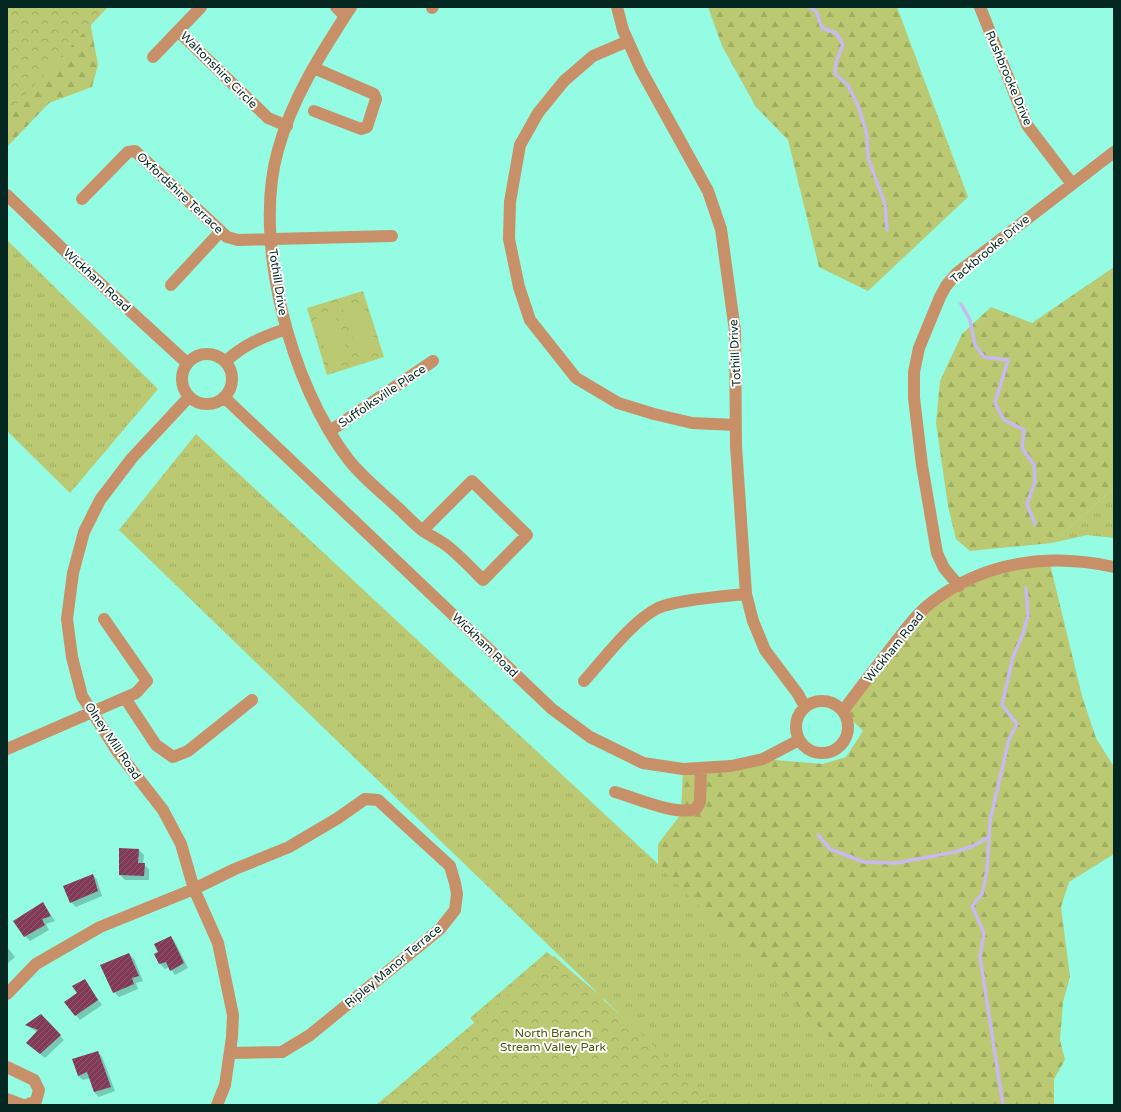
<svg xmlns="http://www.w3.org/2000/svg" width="1121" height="1112" viewBox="0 0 1121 1112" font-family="'Varela Round',sans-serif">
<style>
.grass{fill:url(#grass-tufts)}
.forest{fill:url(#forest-firs)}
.park{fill:url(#park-crowns)}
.pitch{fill:#bac972}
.shadow{fill:#0003}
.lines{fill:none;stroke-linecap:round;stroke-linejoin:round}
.stream{stroke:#c8b9f1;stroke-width:3.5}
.building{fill:url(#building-hatch)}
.minor{stroke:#c79068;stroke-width:12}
.labels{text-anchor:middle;stroke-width:4;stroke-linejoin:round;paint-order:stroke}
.street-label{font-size:12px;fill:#042721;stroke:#fff}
.park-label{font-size:12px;fill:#4f590a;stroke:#fff}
</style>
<defs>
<pattern id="grass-tufts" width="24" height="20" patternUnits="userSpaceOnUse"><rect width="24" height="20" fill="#bac972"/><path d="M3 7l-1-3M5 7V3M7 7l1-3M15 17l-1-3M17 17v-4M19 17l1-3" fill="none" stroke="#9ead62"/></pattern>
<pattern id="forest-firs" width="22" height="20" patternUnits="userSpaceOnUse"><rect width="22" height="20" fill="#bac972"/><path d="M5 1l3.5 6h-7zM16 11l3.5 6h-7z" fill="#9ead62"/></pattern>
<pattern id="park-crowns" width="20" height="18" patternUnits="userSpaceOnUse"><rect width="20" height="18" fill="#bac972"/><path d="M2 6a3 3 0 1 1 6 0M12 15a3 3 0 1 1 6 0" fill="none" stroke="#9ead62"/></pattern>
<pattern id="building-hatch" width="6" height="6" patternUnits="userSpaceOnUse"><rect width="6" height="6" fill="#813955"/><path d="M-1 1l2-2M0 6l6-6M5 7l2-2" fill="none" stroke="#8e5a6f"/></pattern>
</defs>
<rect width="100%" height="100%" fill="#93fce3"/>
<path class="grass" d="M7,240L158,389L70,493L7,431Z
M196,434L658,864L903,1105H714L604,999L577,1068L495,1046L470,1018L547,952L600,995L119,530Z
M1114,488V538L1087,535L1052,543Z"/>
<path class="forest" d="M7,7L89,16L98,65L92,87L49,103L7,147Z
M708,7H897L968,197L868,291L819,267L788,140L756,107L722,46Z
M1114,267V488L1052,543L970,551L956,539L948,506L936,423L940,381L962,334L991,307L1032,323Z
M1049,560L1082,696L1096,738L1114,767V854L1069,882L1061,907L1070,977L1063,1002L1060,1040L1065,1060L1054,1079V1105H897L658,865V844L681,814L683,769L763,759L823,764L846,757L863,731L843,711L913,620L959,586Z"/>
<path class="park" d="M7,7H108L7,114Z
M363,291L384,357L327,375L307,308Z
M554,956L634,1027L715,1105H376Z"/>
<path class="pitch" d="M363,303L376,346L357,352L343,309Z
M334,312L348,355L329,362L315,319Z"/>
<path class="shadow" d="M139,850L144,855L143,864L149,869V880H125L120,875Z
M93,875L97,880L102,896L76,907L71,902Z
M43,904L55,921L46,924L49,930L30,941L25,936Z
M171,937L175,942L188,968L175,975L169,967L165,969L160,964L156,954L159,953Z
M7,947L15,957L7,964Z
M129,954L134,959L143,981L136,983L138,989L119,997L114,992Z
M85,981L102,1005L80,1020L65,1002L78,993Z
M41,1016L64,1040L45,1058L32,1047L37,1032L26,1025Z
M98,1052L102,1057L115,1091L99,1097L94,1092L90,1078L83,1080L78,1076Z"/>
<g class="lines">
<path class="stream" d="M809,7L816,11L822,28L836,33L843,45L836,62L835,74L848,85L859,108L867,135L868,158L885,204L887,230
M961,304L970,320L975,345L984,357L1008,360L995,403L1004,420L1024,430L1022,448L1034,465L1035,482L1027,504L1035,524
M818,835L830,849L864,862L896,863L955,852L973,846L989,837
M1003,1105L980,957L984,933L972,906L982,894L987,870L990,821L1009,739L1017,724L1002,705L1013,657L1023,634L1028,615L1026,588"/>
</g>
<path class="building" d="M119,848L139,849L138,863H145L144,876L119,875Z
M93,874L98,891L70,903L63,886Z
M43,902L51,916L42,919L45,925L24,937L13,921Z
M171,936L184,963L170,971L166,962L159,964L154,954L158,952L154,944Z
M129,953L139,976L132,978L134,984L113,993L100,965Z
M85,979L98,1000L75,1016L64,1002L77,993L72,986Z
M41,1014L61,1035L40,1054L26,1043L38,1030L25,1025Z
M98,1051L111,1087L94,1092L87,1072L78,1076L72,1059Z"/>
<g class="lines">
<path class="minor" d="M201,7L178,31L268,118L287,126
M336,7L345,16
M351,7C322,52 292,98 278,150C252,241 291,385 348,459C361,476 380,491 396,506C405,514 414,524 423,531C431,536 439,540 446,545C459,555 471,568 483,580L527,535L472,481L423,530
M617,7L623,30L641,70L708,191L721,229L735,331L736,446L746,594L753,621L765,650L798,694L805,707
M980,7L1027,125L1072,184
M432,8L433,7
M628,41L593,56L564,81L538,113L520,145L510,202L509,239L519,287L530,320L576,378L618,403L654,414L692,423L736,425
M153,57L178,31
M314,68L374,94L376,99L367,127L361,129L314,111
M7,195L67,253L187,363
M82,199L128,152L135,151L227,237L238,240L392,236
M171,285L220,232
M182 379a25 25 0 1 1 50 0a25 25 0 1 1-50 0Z
M225,362C243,345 262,337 286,329
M189,397L132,458L100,500L84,532L73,573L67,619L72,657L82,696L117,751L163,810L181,844L194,889L218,943L233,1015L232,1037L225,1085L217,1105
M224,397L552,709L590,737L643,763L683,769L731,766L763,759L799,740
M330,431L433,361
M959,586L944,568L937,553L922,465L914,398V372L919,348L940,297L946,286L957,273L1114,152
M584,681C604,659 632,621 658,608C675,600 726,596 746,594
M125,698L156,745L173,757L188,751L252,700
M796 727a26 26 0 1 1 52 0a26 26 0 1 1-52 0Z
M843,711C860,688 877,666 895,643C906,629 917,613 932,602C985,561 1049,553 1114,567
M7,749L136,693L147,681L104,619
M615,792C636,798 676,816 696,809L700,802L701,768
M7,994L36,964L100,927L194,889L235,869L289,847L338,818L365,799L378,800L450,866L455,883L457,894L455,910L440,929L310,1035L282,1052L230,1053
M7,1067L34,1080L39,1090L36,1101L26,1105
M7,1099L23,1105"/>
</g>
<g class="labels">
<g class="street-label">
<text transform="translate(219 70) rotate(45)" y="4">Waltonshire Circle</text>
<text transform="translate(1009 78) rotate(67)" y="4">Rushbrooke Drive</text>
<text transform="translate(180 193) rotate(43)" y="4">Oxfordshire Terrace</text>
<text transform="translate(990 249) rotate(-40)" y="4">Tackbrooke Drive</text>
<text transform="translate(97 280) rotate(43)" y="4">Wickham Road</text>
<text transform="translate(278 282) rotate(81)" y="4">Tothill Drive</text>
<text transform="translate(735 353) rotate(-93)" y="4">Tothill Drive</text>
<text transform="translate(382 396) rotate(-34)" y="4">Suffolksville Place</text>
<text transform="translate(485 645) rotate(44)" y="4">Wickham Road</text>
<text transform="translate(894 647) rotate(-51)" y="4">Wickham Road</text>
<text transform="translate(113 741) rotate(56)" y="4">Olney Mill Road</text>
<text transform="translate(393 966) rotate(-40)" y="4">Ripley Manor Terrace</text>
</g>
<g class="park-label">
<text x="553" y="1037">North Branch<tspan x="553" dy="14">Stream Valley Park</tspan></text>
</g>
</g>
<rect width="1121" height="1112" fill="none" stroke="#042721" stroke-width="16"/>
</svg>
